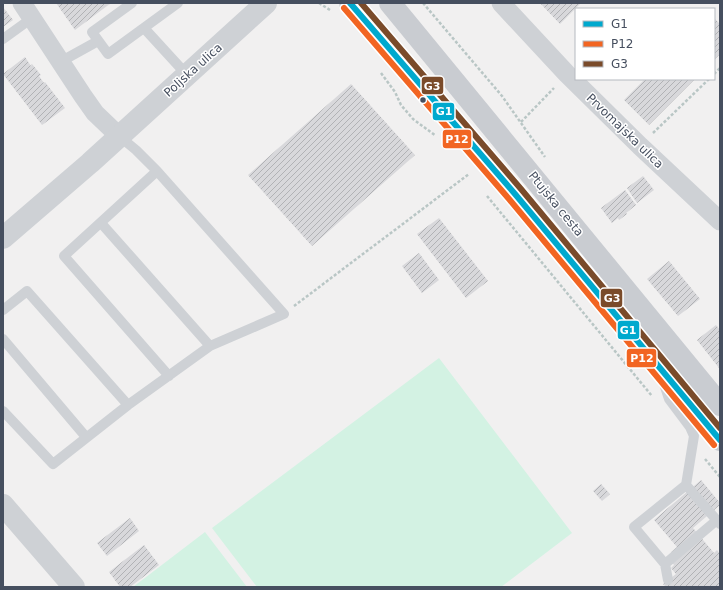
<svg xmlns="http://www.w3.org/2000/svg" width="723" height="590" viewBox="0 0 723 590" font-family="'DejaVu Sans',sans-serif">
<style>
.green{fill:#d3f2e3}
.building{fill:url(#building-hatch)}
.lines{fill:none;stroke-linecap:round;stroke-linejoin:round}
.path{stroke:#b9c6c5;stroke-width:2.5;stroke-dasharray:3 2;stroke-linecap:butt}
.service{stroke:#ced1d5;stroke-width:10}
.minor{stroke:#ced1d5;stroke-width:19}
.tertiary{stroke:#ced1d5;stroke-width:22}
.primary{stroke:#c9ccd1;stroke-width:22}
.bus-1-casing{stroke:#fff;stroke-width:9}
.bus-2-casing{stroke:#fff;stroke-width:9}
.bus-3-casing{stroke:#fff;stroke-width:9}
.bus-1{stroke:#00a9ce;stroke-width:6}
.bus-2{stroke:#f26522;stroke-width:6}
.bus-3{stroke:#7a4b2a;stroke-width:6}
.bus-dot{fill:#464f5f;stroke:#fff;stroke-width:1.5}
.labels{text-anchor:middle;stroke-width:3;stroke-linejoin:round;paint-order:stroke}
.street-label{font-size:12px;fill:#464f5f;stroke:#fff}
.line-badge{stroke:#fff;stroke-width:1.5}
.badge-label{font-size:11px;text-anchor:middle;font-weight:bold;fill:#fff}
</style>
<defs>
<pattern id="building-hatch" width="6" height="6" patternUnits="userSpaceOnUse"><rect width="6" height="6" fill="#d8d8db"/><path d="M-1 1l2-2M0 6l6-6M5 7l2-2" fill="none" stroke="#b1b2b5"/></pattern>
</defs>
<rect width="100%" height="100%" fill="#f1f0f0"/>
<path class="green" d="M439,358L572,533L501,587H257L212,528Z
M205,532L247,587H133Z"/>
<path class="building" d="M56,3H111L75,30Z
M540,3H581L560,24Z
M3,7L13,20L3,27Z
M714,18L720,24V54L714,60Z
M25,57L31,66L32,64L41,75L39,76L44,83L45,82L65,108L42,125L3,74Z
M645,79H695L649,125L624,100Z
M351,84L415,155L312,246L248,175Z
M643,176L654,190L637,203L627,188Z
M625,190L636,205L626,213L627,214L619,220L618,218L612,223L601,208Z
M439,218L488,281L466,298L417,234Z
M419,253L439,280L422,293L402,266Z
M669,261L700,299L678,316L647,279Z
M716,325L720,330L719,368L697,340Z
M701,480L720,503V505L693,528L714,553L717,550L720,554V587H666L663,584L676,574L671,568L674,565L671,561L675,557L671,552L677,547L654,520Z
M601,484L610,494L602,501L593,491Z
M130,518L139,531L107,556L97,543Z
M144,545L159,565L130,587H120L109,572Z"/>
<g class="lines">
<path class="path" d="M319,3L330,10
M423,3L502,96L545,157
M381,73L395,92L401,105L413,119L436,136
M714,74L720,68
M521,122L554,88
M653,133L709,79
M487,196L652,396
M294,306L469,174
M705,459L720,477"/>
<path class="service" d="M132,3L92,32L108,54L178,3
M144,28L187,75
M3,39L32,18
M60,62L98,41
M157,171L64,256L169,376
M101,223L210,346
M3,310L27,291L128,405
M3,339L86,437
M663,381L669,399L690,427L694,436L686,485L720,524
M3,411L53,464L128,405L210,346L284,314L157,171L136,150L119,136
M686,485L634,527L665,564L717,520
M665,564L668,580"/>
<path class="minor" d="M22,3L83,96L95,113L119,136
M501,3L567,74L640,146L720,221"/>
<path class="tertiary" d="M3,238L90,163L266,3
M3,505L74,587"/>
<path class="primary" d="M350,3L515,194L720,440
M390,3L720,405"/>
<defs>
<path id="bus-1" d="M350,3L515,194L720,440"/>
<path id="bus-2" d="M344,8L509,199L714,445"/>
<path id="bus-3" d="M361,3L521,189L720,428"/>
</defs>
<use href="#bus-1" class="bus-1-casing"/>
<use href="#bus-2" class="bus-2-casing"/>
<use href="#bus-3" class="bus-3-casing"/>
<use href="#bus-1" class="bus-1"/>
<use href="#bus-2" class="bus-2"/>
<use href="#bus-3" class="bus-3"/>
</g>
<circle class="bus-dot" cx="423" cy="100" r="3.5"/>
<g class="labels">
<g class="street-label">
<text transform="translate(193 70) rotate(-42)" y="4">Poljska ulica</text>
<text transform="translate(625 131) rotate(44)" y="4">Prvomajska ulica</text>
<text transform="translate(556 204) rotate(51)" y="4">Ptujska cesta</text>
</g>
</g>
<g class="line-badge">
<rect x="421" y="76" width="23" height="19" rx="4" fill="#7a4b2a"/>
<rect x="432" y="102" width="23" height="19" rx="4" fill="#00a9ce"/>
<rect x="442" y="129" width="30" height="20" rx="4" fill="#f26522"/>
<rect x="600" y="288" width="23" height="20" rx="4" fill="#7a4b2a"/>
<rect x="617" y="320" width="23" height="20" rx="4" fill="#00a9ce"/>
<rect x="626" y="348" width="31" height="20" rx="4" fill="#f26522"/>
</g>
<g class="badge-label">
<text x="432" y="90">G3</text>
<text x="444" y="115">G1</text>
<text x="457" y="143">P12</text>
<text x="612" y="302">G3</text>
<text x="628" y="334">G1</text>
<text x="642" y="362">P12</text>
</g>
<rect width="723" height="590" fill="none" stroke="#464f5f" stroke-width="8"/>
<rect x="575" y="8" width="140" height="72" fill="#ffffff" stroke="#b5b9bf"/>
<rect x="583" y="21" width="20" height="6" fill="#00a9ce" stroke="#b5b9bf"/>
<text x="611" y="28" font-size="12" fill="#464f5f">G1</text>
<rect x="583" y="41" width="20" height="6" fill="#f26522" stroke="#b5b9bf"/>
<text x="611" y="48" font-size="12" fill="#464f5f">P12</text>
<rect x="583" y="61" width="20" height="6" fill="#7a4b2a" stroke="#b5b9bf"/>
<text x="611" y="68" font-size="12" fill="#464f5f">G3</text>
</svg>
